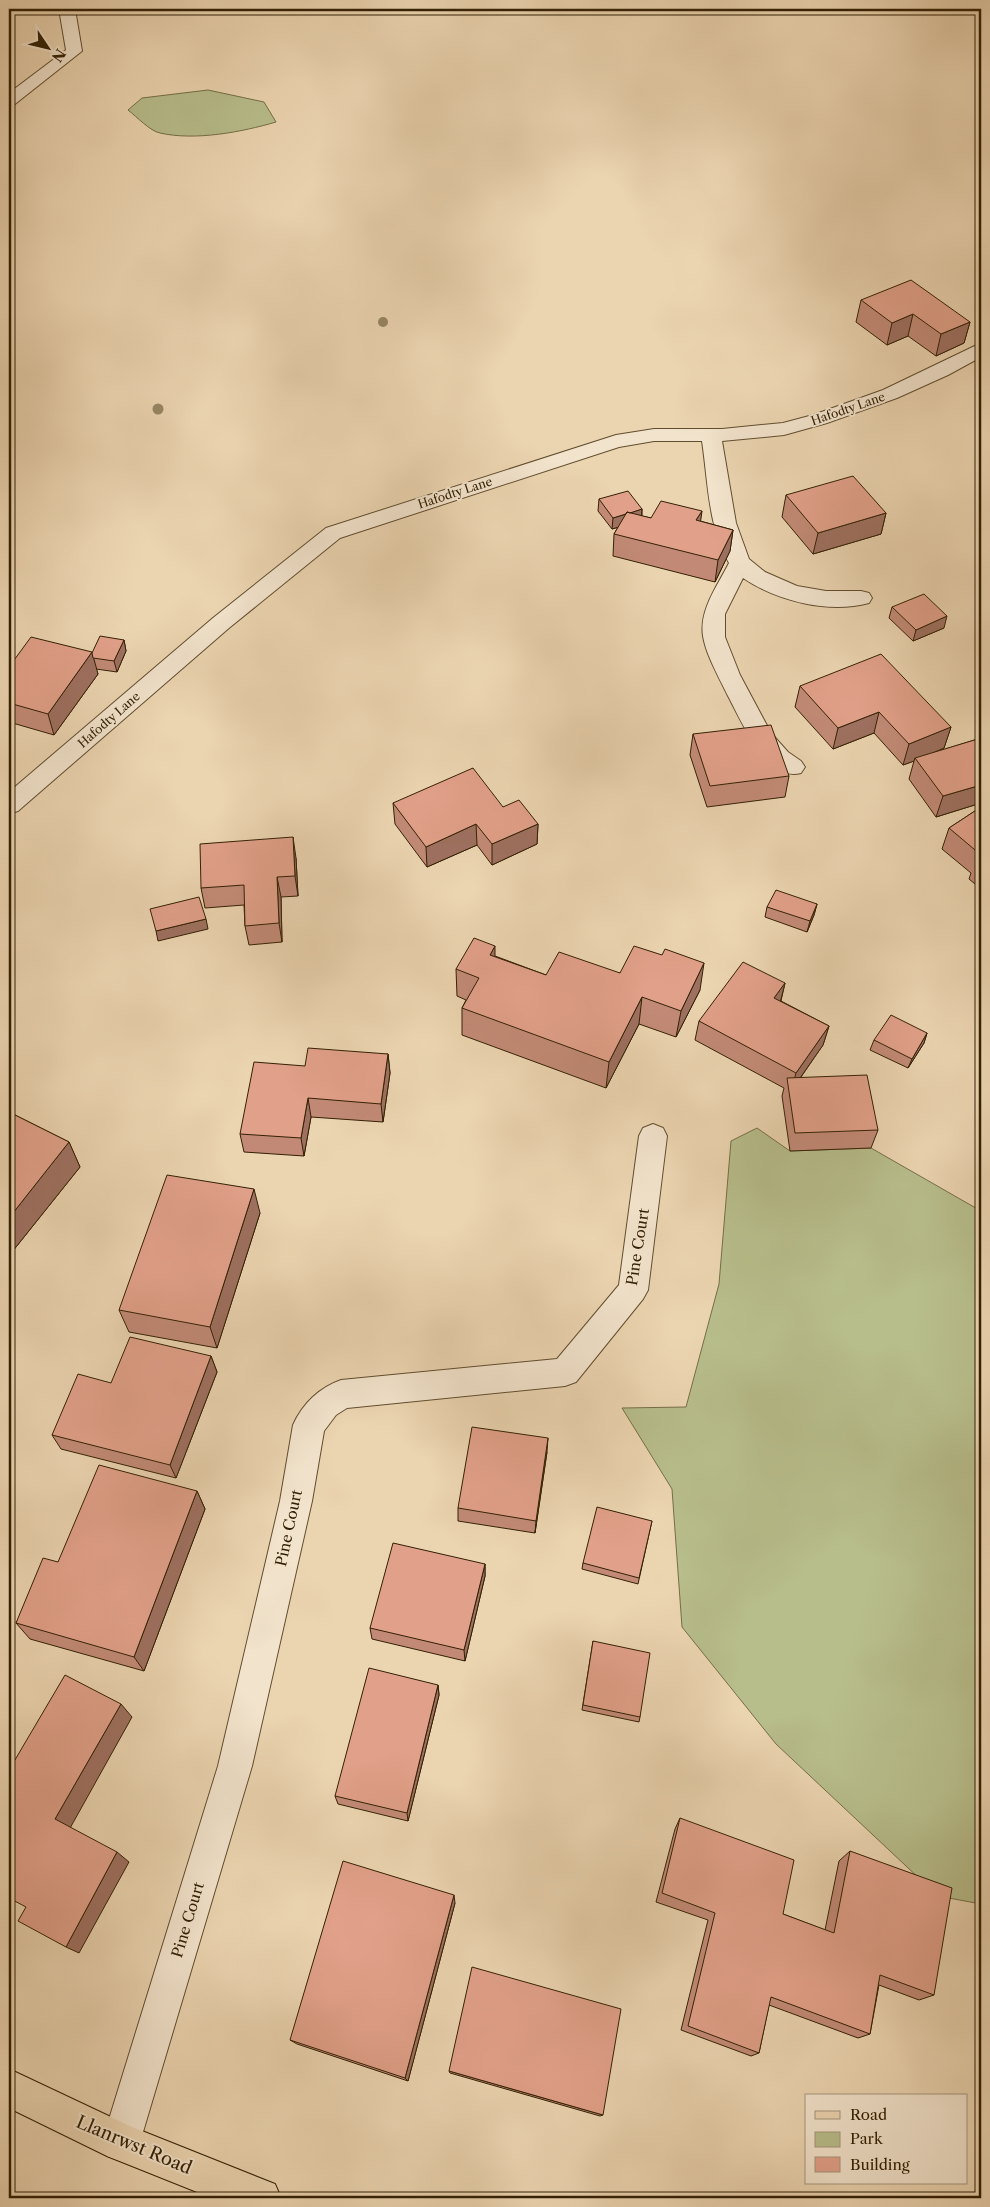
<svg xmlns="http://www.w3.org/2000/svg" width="990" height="2207" viewBox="0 0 990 2207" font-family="'Libre Caslon Text',serif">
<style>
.green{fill:#b7bd8b;stroke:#756e48}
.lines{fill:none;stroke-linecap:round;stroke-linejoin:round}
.minor-casing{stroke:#614d2f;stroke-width:2}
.major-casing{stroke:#332004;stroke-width:2}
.minor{fill:#f2e3cc;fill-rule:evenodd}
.major{fill:#ebd4b0;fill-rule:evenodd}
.tree{fill:#988664}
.wall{fill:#c28a76;stroke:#332004}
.shaded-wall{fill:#9e7060;stroke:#332004}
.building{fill:#e1a089;stroke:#332004}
.labels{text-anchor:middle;stroke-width:4;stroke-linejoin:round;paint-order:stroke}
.far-street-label{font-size:12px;fill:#332004;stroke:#f2e3cc}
.street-label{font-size:15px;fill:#332004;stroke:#f2e3cc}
.near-street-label{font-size:18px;fill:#332004;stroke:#f2e3cc}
</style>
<rect width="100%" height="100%" fill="#ebd4b0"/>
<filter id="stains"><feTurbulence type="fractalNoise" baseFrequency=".004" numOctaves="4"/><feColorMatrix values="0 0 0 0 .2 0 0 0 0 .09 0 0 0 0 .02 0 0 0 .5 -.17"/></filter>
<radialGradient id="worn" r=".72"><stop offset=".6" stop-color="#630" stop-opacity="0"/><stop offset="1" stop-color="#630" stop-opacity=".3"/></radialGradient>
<path class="green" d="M208,90L264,102L276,122C242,132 195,141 160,133C150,131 137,117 128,110L142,98Z
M757,1128L790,1151L871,1148L981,1211V1904L938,1896L776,1744L682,1627L672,1489L622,1408L686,1407L719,1284L731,1141Z"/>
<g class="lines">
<defs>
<path id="minor" d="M59,9H75L82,51L15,104L9,106V93L66,50Z
M981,343V357L948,375L897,398L827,423L784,435L722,441L736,523L749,559L765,572L797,586L826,591H861L869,593L872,598L869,603C829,614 777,601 743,578L725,614V637L740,675L771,733L788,752L801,761L805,767L801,773C767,783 741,720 728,696C720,679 706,655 703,636C699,610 718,585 729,563C708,528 708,480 702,441H654L619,447L340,538L229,628L18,811L9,814V792L213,618L326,528L616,435L654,429H722L783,423L813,415L883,390Z
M653,1124L663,1128L667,1136L648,1290L643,1299L576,1382L565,1386L347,1408L336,1415L324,1431L312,1501L252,1766L140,2142L135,2156L121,2161L107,2156L102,2142L218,1766L280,1501L293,1425C303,1403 319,1388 341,1380L557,1359L619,1285L639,1136L643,1128Z"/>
<path id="major" d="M9,2069L132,2127L275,2184L281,2198H212L107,2156L9,2108Z"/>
</defs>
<use href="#minor" class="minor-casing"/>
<use href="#major" class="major-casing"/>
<use href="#minor" class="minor"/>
<use href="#major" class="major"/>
</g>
<g class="tree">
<circle cx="383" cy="322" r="5"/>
<circle cx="158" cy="409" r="5.5"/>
</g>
<path class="wall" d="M861,300L970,322L964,343L936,356L908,336L887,345L856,322Z
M786,495L886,513L881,534L813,554L782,517Z
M599,499L642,509V516L651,518L700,521L733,530L730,551L715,582L613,556L614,534L618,527L612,529L598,511Z
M892,607L944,628L913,641L889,618Z
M124,640L126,651L117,672L96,669L98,674L54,735L9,722V667L92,653Z
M800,686L951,727L944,748L936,752L981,738V803L936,817L909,779L914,761L903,765L874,733L833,749L795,707Z
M693,734L789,776L785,797L707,807L690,755Z
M393,803L503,807L538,824L537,844L492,865L477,845L427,867L395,824Z
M981,807V889L969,879L971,873L942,849L949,828Z
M296,858L298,896L281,897L282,942L249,945L245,926L244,905L205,908L201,888Z
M817,904L814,915L807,932L765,917L767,907Z
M495,956L546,975L620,973L700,990L676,1037L639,1024L606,1088L462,1035V1008L466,1000L457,996L456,969Z
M785,983L781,1001L829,1026L823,1045L801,1077L878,1130L871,1148L790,1151L782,1096L784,1088L695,1040L699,1021Z
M927,1033L924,1043L908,1068L870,1050L874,1040Z
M388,1054L390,1073L383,1122L311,1117L304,1156L244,1152L240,1134L305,1066Z
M9,1112L69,1142L80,1167L12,1252L9,1251Z
M260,1213L217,1348L129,1332L119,1310Z
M211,1356L217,1372L176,1478L61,1449L52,1435L111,1383Z
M547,1452L535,1533L458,1521V1508Z
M197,1491L205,1509L144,1671L30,1639L16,1623L58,1562Z
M652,1521L638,1584L582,1569L583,1563Z
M485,1564V1576L465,1661L372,1639L370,1628Z
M593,1641L640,1717L639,1722L582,1710Z
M438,1685L439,1695L408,1821L338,1804L335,1796Z
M680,1818L783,1914L825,1930L839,1861L850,1851L934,1995L919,2000L879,1985L870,2034L858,2038L769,2005L759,2053L751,2056L681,2030L708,1920L656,1902L675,1829Z
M455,1903L408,2081L297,2044L290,2040Z
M981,2034V2154H980L976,2036Z
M449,2071L603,2115L600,2116L450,2073Z"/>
<path class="shaded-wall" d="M913,314L908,336L887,345L892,323Z
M970,322L964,343L936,356L941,334Z
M642,509L641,521L612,529L613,518Z
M702,511L699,533L696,520Z
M886,513L881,534L813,554L818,533Z
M733,530L730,551L715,582L718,560Z
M947,616L944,628L913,641L916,630Z
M124,640L126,651L117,672L114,661Z
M92,652L98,674L54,735L48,714Z
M879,712L874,733L833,749L838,728Z
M951,727L944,748L917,760L915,758L914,761L903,765L909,744Z
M981,785V803L936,817L943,796Z
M476,824L477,845L427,867L426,847Z
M538,824L537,844L492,865V844Z
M293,837L296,858L298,896L295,876Z
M277,877L281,897L282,942L279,923Z
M817,904L814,915L807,932L810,921Z
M206,919L208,929L158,941L156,931Z
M495,946V973L490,955Z
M704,963L700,990L676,1037L681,1011Z
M785,983L780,1003L774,998Z
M642,997L639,1024L606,1088L609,1062Z
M829,1026L823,1045L791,1091L796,1073Z
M927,1033L924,1043L908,1068L912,1059Z
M388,1054L390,1073L383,1122L381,1104Z
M308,1098L311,1117L304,1156L301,1138Z
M69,1142L80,1167L12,1252L9,1246V1218Z
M254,1189L260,1213L217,1348L210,1327Z
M211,1356L217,1372L176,1478L170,1465Z
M548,1438L547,1452L535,1533L536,1521Z
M197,1491L205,1509L144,1671L134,1657Z
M485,1564V1576L465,1661L464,1650Z
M438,1685L439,1695L408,1821L407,1813Z
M121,1704L132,1717L69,1830L55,1819Z
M117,1852L129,1862L79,1953L66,1947Z
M454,1895L455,1903L408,2081L405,2078Z"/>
<path class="building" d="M911,280L970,322L941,334L913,314L892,323L861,300Z
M853,476L886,513L818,533L786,495Z
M628,491L642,509L630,513L627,512L626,514L613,518L599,499Z
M661,501L702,511L696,520L733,530L718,560L614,534L627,512L651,518Z
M924,594L947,616L916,630L892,607Z
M100,636L124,640L114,661L93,658L92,653Z
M31,637L92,652L48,714L9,703V667Z
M881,654L951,727L909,744L879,712L838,728L800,686Z
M771,725L789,776L710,786L693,734Z
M981,738V785L943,796L915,758Z
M473,768L503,807L519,800L538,824L492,844L476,824L426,847L393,803Z
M981,807V855L949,828Z
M293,837L295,876L277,877L279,923L245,926L244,885L201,888L200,844Z
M981,855V862L976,858Z
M776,890L817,904L810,921L767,907Z
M199,897L206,919L156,931L150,909Z
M474,938L495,946L490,955L546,975L559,952L620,973L634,946L662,955L665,949L704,963L681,1011L642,997L609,1062L462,1008L479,978L456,969Z
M743,962L785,983L774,998L829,1026L796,1073L699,1021Z
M891,1015L927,1033L912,1059L874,1040Z
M308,1048L388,1054L381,1104L308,1098L301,1138L240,1134L254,1062L305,1066Z
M867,1075L878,1130L795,1133L787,1078Z
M9,1112L69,1142L9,1218Z
M167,1175L254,1189L210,1327L119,1310Z
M130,1337L211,1356L170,1465L52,1435L78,1374L111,1383Z
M472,1427L548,1438L536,1521L458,1508Z
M99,1465L197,1491L134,1657L16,1623L43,1558L58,1562Z
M597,1507L652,1521L639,1578L583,1563Z
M393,1543L485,1564L464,1650L370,1628Z
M593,1641L650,1653L640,1717L583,1705Z
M369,1668L438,1685L407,1813L335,1796Z
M65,1675L121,1704L55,1819L117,1852L66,1947L18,1921L26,1907L9,1898V1770Z
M680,1818L794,1860L783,1914L834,1933L850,1851L952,1888L934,1995L880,1975L870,2034L771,1997L759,2053L688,2026L715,1913L662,1893Z
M343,1861L454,1895L405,2078L290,2040Z
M472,1967L621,2009L603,2115L449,2071Z"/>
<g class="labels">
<g class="far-street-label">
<text transform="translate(848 409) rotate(-19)" y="4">Hafodty Lane</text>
<text transform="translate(455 493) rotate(-18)" y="4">Hafodty Lane</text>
<text transform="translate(109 720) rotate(-41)" y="4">Hafodty Lane</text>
</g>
<g class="street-label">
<text transform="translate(638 1247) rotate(-81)" y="5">Pine Court</text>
<text transform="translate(289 1528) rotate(-78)" y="5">Pine Court</text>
<text transform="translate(188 1920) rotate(-73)" y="5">Pine Court</text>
</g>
<g class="near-street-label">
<text transform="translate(134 2145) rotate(23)" y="6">Llanrwst Road</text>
</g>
</g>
<rect width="990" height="2207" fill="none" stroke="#ebd4b0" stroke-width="30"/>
<rect x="10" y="10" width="970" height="2187" fill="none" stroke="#332004" stroke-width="2.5"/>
<rect x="15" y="15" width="960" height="2177" fill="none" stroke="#332004"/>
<rect x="805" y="2094" width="162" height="90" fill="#f2e3cc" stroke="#a6957c"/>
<rect x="815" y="2111" width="25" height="8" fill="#ebd4b0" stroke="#a6957c"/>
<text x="850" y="2120" font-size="15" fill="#332004">Road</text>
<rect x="815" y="2132" width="25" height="15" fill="#b7bd8b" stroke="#a6957c"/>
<text x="850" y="2144" font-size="15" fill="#332004">Park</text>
<rect x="815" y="2157" width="25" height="15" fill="#e1a089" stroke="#a6957c"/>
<text x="850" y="2170" font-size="15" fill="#332004">Building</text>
<g transform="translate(48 48) rotate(125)" stroke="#f2e3cc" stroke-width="4" paint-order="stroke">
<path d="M0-4L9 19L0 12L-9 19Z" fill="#332004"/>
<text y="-8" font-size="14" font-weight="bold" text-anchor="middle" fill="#332004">N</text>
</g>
<rect width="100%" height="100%" filter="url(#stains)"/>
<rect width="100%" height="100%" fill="url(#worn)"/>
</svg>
